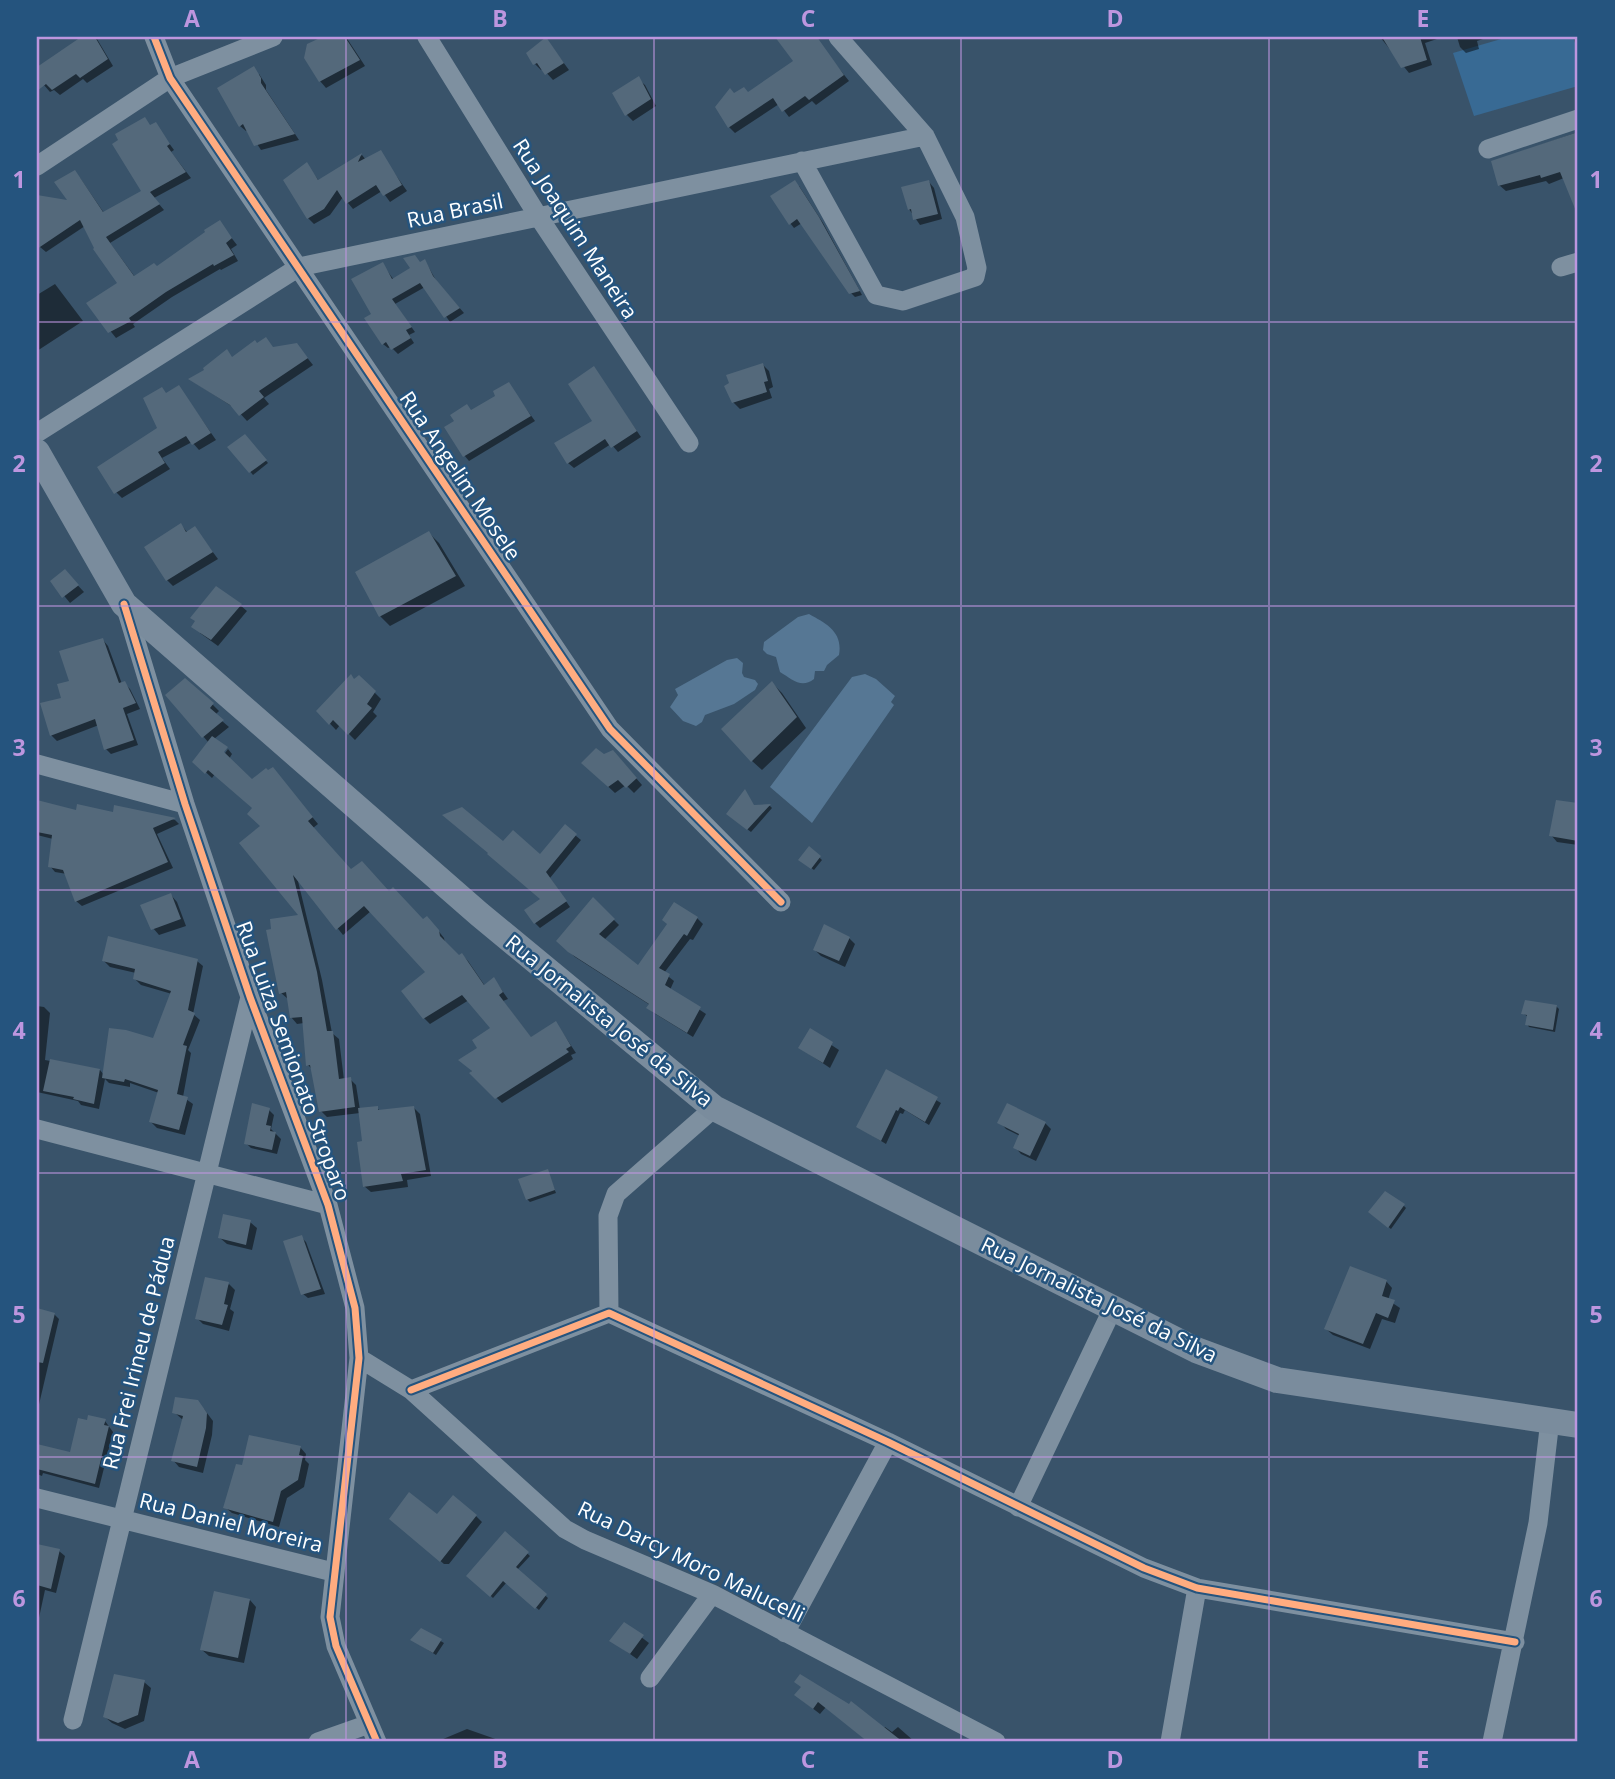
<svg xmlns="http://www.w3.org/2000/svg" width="1615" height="1779" viewBox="0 0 1615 1779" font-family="'Open Sans',sans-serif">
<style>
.green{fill:#386a94}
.water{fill:#567794}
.shadow{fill:#0007}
.building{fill:#54697b}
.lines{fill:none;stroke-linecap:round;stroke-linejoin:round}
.street{stroke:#7e90a0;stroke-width:19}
.secondary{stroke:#7a8c9d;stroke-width:26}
.cycleway-casing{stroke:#25547e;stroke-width:11}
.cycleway{stroke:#ffac80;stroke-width:7}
.grid{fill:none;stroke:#bd96df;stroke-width:2;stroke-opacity:0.55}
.labels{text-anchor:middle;stroke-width:5;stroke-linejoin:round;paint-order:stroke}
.street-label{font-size:21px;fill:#fff;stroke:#25547e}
.neatline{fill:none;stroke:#bd96df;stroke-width:2.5}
.grid-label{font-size:23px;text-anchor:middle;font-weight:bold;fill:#bd96df}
</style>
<rect width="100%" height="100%" fill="#39536a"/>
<path class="green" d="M1508,37H1573L1578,52V86L1474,116L1453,53Z"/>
<path class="water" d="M809,614C827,624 843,632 839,655L827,665L824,671H815L814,679C801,689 792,679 780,672L776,657L767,654L763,650L764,642L798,617Z
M737,658L743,663L742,673L744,677L755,680L758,684L755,690L734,704L705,715L702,722L696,726L683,721L670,707L678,695L675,689L727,660Z
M865,674L876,679L895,696L891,702L894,705L812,823L770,787L852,677Z"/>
<path class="shadow" d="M85,37L97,39L113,66L87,83L83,79L60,95L54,90L50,92L37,77V70Z
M327,37H346L365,66L326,88L320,81L308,45Z
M777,37H814L849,81L816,105L812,101L789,117L779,104L735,133L729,127L735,95L748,94L796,61Z
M1380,37H1443L1425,43L1432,65L1409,73Z
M1457,37H1485L1486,38L1477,41L1479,49L1466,53L1460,47Z
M546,39L569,70L553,80L543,69L541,70L535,64Z
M259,74L266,85V90L299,140L261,150L248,130L246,131L240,126Z
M638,79L645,85L656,106L633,121L627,115Z
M155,124L174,150L171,152L191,178L154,198L164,210L110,243L135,277L157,268L220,223L237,245L231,249L238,261L221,270L220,269L172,297L133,324L135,327L116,338L88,303L120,284L85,226L46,252L40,247L37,242V196L71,203L80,178L104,213L143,192L151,127Z
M1578,132V214L1564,178L1549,184L1546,181L1506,191L1499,185L1493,162Z
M380,153L407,191L390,202L382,191L353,209L343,197L330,215L314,224L308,218L307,165L319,181L362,155L366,160Z
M929,182L934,188L942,219L920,225L909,209Z
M799,186L823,223L862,295L855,297L851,293L802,223L794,228L790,223Z
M425,261L437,282L464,313L450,322L425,287L395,304L415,332L409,335L414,343L398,354L391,347L388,348L383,344L373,314L382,264L394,280Z
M55,284L83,321L37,351V295Z
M258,345L274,349L297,345L313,365L264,398L269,404L247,421L236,409L191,380Z
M763,365L769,371L773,387L769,389L772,398L740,409L733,402Z
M594,369L641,437L618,452L611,444L574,468L568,463L595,421Z
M508,384L535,421L469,461L464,455L456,421L498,397Z
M179,387L216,440L199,450L192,442L162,458L170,469L122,498L116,492L160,429L166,394Z
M245,437L268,463L253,475L230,447Z
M181,525L188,533L195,528L218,559L173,586L167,580Z
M429,533L439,543L465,586L390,626L380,616Z
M71,578L84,592L70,603L52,581Z
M240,605L247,611L218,646L200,633Z
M103,640L108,646L122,684L124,683L130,689L140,709L127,714L138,745L111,754L106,749L99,725L57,741L51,735L71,682Z
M359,677L381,699L373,712L377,716L355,740L340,725L336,730L318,711Z
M772,683L782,693L806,728L762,770L752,761Z
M167,695L213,705L219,711L215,715L229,727L214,739L220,760L228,749L232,754L229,759L252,782L278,775L318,824L313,828L352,871L389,893L423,921L433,924L444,938L445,943L459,957L462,955L468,961L485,986L494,979L508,999L503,1001L532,1039L556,1023L576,1053L571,1055L573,1059L502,1103L471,1073L479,1048L493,1028L469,1000L430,1024L424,1018L427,972L371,911L343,935L297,877L322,980L332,1033L339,1039L344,1080L350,1079L356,1085L360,1110L377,1108L381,1112L414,1108L420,1114L431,1176L407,1180L408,1187L371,1192L364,1186V1142L360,1113L327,1117L321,1111L312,1069L308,1065L304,1023L297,1024L291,1017L288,999L281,993L273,931L302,916L254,809L215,774L212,778L194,761L209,743Z
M619,758L642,785L634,793L626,785L615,793L583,763Z
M37,801L77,812L115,814L116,807L175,820L179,824L157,834L173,868L82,906L76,901L67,874L55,872L50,866L53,839L37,835Z
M1558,802L1578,805V845L1557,842L1551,835Z
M770,806L772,808L751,832L731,817L754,807Z
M565,827L581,840L550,878L570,907L540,928L535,923L542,900L504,843L541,856Z
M809,848L822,860L814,870L803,862Z
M171,895L177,902L186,926L159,935L153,928Z
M593,899L619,925L604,940L638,967L669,925L697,918L703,924L693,940L690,939L664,973L674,981L670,990L706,1014L693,1037L654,1013L648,1008L650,1005L575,957L564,947Z
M849,938L855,944L845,967L821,956L815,950Z
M104,961H197L203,966L193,1014L200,1020L188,1050L191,1053L183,1097L193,1104L185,1135L157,1128L151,1122L159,1093L130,1083V1087L109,1083L105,1079L99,1109L81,1105L78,1101L37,1092V1006L44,1007L50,1013L45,1060L100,1070L104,1075L154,1040L172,994L141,985L135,979L136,973L110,967Z
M1556,1006L1559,1009L1555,1032L1529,1027L1527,1024L1528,1017L1523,1013Z
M810,1031L839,1050L830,1068L800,1048Z
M887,1071L941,1103L929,1125L905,1110L903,1114L900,1113L886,1144L858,1127Z
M269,1110L274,1115L271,1129L281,1139L277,1154L251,1148L246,1143Z
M1000,1122L1045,1123L1051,1129L1036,1161L1021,1154L1015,1147L1020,1136L1006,1129Z
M547,1171L556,1193L530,1202L527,1199Z
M1404,1206L1406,1208L1391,1229L1370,1212Z
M250,1222L257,1228L252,1250L227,1244L220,1238Z
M301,1237L306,1242L325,1294L308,1298L303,1294Z
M1386,1281L1392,1288L1388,1300L1400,1308L1395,1323L1382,1319L1370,1349L1333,1335L1326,1329Z
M229,1284L235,1290L230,1309L234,1312L229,1331L203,1324L197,1318Z
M37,1310L54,1314L59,1319L37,1413Z
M204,1409L213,1421L212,1435L203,1473L179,1467L173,1460L183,1420L174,1412Z
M105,1421L113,1432L99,1488L43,1473L42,1476L37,1474V1446L72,1454Z
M300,1447L306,1454L305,1460L309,1464L304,1487L287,1498L279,1527L232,1513L225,1507L243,1467Z
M437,1516H476L482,1522L449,1564H444L398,1525Z
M506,1534L530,1556L517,1570L548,1598L539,1610L507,1582L493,1598L469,1576Z
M37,1546L59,1551L65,1556L56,1593L45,1590L37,1627Z
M250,1600L256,1607L244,1663L209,1656L202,1650Z
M624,1624L649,1643L637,1659L612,1641Z
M422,1630L444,1643L436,1655L415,1642Z
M144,1682L151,1688L144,1721L125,1729L112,1723L105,1717Z
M803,1688L883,1729L885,1727L892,1732L898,1727L915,1742H869L826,1707L820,1714L803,1701Z
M467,1729L504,1742H436Z"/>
<path class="building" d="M81,37H95L108,59L80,78L76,74L52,90L46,84L37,91V67Z
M322,37H345L360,60L319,82L304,58L307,44Z
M546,37L564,63L545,75L537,63L533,65L526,53Z
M775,37H817L844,75L809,100L805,96L782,112L773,98L728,128L715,107L730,88L734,93L744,87L748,92L793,61Z
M1382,37H1420L1427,60L1401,68Z
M254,66L261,78V83L295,134L254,146L243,124L239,127L217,88Z
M639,76L651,99L625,116L612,93Z
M145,117L150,125L156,122L170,144L167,146L186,172L150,192L160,204L106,237L134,276L154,263L157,266L205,232L204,230L220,220L232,238L226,243L234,255L214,266L213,264L166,292L129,318L131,321L108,333L86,303L117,283L93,249L94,248L80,220L37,249V195L67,200L54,182L75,170L103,212L141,191L112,144L118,140L115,134Z
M1578,132V216L1560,172L1541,178L1540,175L1498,186L1491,161Z
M381,150L402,185L383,196L376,185L346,204L337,190L324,209L307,219L283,180L307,162L318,180L362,153L358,162Z
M795,180L819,217L860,291L849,294L797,219L789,225L770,196Z
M929,180L938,214L913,220L911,209L908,210L901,187Z
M415,255L420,262L425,259L433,276L460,308L444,318L420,283L392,299L412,327L406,330L411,338L391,350L386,342L382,345L364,318L371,314L351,279L383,262L392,279L410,268L403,258Z
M266,337L273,347L297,343L308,358L259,391L264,397L239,416L230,405L188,379L204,370L203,368L227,349L232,357L255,340L257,343Z
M763,363L768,381L764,382L767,392L732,403L724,386L729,383L726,375Z
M594,366L637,431L611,448L605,439L567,464L554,443L592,421L568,384Z
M509,382L531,416L463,457L444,427L454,421L450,415L467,404L471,410L495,396L493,391Z
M179,385L211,433L192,445L186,436L158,452L165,463L114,494L97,467L157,428L143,398L162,387L166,393Z
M245,434L267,460L249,473L227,447Z
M181,523L186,532L195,526L213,552L166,581L144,547Z
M429,531L456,576L379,617L355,572Z
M65,569L79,585L62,598L50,581Z
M216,586L242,604L211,640L191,627L195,621L190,618Z
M103,638L119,683L125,681L136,703L123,708L134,740L104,750L95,719L50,736L40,703L61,698L57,684L69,681L59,651Z
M351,674L354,679L359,675L376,691L367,704L372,708L348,735L333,720L329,725L316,711Z
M185,678L214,703L210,708L224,720L202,738L165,695Z
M772,681L797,717L751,762L721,729Z
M212,736L228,747L224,752L252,779L266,768L268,770L273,767L313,817L308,821L351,869L362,861L389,891L393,887L423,919L427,916L439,930L440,936L459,955L462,953L484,985L494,977L503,992L499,995L531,1037L556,1021L571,1046L566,1049L569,1052L495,1099L469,1073L472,1071L458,1060L477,1048L472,1040L490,1028L462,995L423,1019L401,991L425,972L402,947L364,906L336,930L293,875L317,972L327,1031H333L339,1079L351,1077L355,1107L319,1112L310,1065L306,1066L302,1017L290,1018L286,992L279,994L266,930L271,929L270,919L298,915L239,843L260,826L247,814L252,808L208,770L205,774L192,762Z
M596,748L604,754L613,750L637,778L626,788L618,780L608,787L581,763Z
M745,789L754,805L771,804L747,830L726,814Z
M37,800L76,810L77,804L113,812L114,805L176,818L153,828L168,862L75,902L63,870L48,867L52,835L37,832Z
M1556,800L1578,803V841L1549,836Z
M462,807L503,841L513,830L540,854L565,824L577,834L546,872L567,901L534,924L524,910L540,899L487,854L488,853L442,815Z
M809,846L821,856L811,869L798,860Z
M171,893L181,919L151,930L140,905Z
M593,897L615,919L599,934L638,965L667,924L662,920L674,902L698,917L687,936L684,934L659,968L670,974L665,985L701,1007L687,1033L646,1008L649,1004L568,952L556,941Z
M824,924L850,937L839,961L813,950Z
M108,936L198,959L188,1010L195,1013L183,1045L187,1046L177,1094L188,1097L179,1130L149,1122L158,1090L125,1079L124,1082L102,1078L109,1028L126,1030L153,1038L171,991L133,979L135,969L102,961Z
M1525,1000L1557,1005L1553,1030L1525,1025L1527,1015L1521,1014Z
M810,1028L833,1042L823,1063L798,1048Z
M50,1059L100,1069L94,1104L73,1099L74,1097L43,1091Z
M886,1069L938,1097L925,1122L900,1107L898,1111L896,1110L881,1141L856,1127Z
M252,1103L270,1108L266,1125L271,1126L270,1131L276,1132L272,1150L244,1144Z
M1007,1103L1046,1122L1030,1156L1013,1148L1019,1134L997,1123Z
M378,1106V1110L414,1106L426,1170L401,1174L403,1181L363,1187L357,1142L362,1141L358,1108Z
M548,1169L555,1190L526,1200L518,1179Z
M1385,1191L1405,1204L1388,1228L1368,1212Z
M223,1214L251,1220L246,1245L218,1238Z
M302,1235L321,1289L301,1295L283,1241Z
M1350,1266L1387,1280L1382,1296L1395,1300L1388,1318L1376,1313L1363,1344L1324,1329Z
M205,1277L229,1282L224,1304L228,1305L222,1325L195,1319Z
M37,1308L55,1313L43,1363L37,1362Z
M175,1397L198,1400L207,1413L206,1428L197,1467L171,1461L183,1416L172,1413Z
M88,1415L106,1419L104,1425L109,1426L95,1484L37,1469V1444L70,1452L78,1418L87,1420Z
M249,1435L301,1446L299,1455L303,1456L298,1480L281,1491L273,1522L223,1508L236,1464L242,1465Z
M409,1492L437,1514L453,1495L477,1515L440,1562L389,1519Z
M505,1531L529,1552L516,1567L547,1594L535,1609L503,1581L490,1597L466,1576Z
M37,1544L60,1549L51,1589L37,1585Z
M214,1591L250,1599L238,1658L200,1650Z
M624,1622L644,1635L630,1654L609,1641Z
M421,1628L442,1639L433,1653L410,1640Z
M114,1674L145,1680L138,1715L118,1723L103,1717Z
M800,1674L849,1704L851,1701L903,1742H868L818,1702L813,1709L794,1695L801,1687L794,1682Z"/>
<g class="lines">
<path class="street" d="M154,37L170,78L610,729L781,902
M427,37L538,216L689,443
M1488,149L1578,119
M802,161L876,295L903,301L975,277L977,268L965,217L925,136L838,37
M37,166L170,78L273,37
M1561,267L1578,262
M37,433L299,267L925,136
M125,605L185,804L250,997L328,1205L355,1308L359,1358L330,1617L336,1646L377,1742
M37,764L185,804
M37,1129L328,1205
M609,1313L608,1216L616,1194L714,1108
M359,1358L411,1390L565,1529L585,1540L712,1594L996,1742
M411,1390L609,1313L888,1442L1144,1568L1197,1588L1515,1642
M37,1498L333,1572
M1018,1507L1113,1308
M785,1633L888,1442
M650,1678L712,1594
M73,1720L250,997
M318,1742L369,1724
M1170,1742L1197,1588
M1492,1742L1538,1523L1550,1420"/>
<path class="secondary" d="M37,452L124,604L479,914L714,1108L1196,1350L1277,1380L1578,1425"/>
<defs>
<path id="cycleway" d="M154,37L170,78L610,729L781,902
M124,604L185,804L250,997L328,1205L355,1308L359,1358L330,1617L336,1646L377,1742
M411,1390L609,1313L888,1442L1144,1568L1197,1588L1515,1642"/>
</defs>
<use href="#cycleway" class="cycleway-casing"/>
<use href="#cycleway" class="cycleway"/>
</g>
<path class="grid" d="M346,37V1742M654,37V1742M961,37V1742M1269,37V1742M37,322H1578M37,606H1578M37,890H1578M37,1173H1578M37,1457H1578"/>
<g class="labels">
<g class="street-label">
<text transform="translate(455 211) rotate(-12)" y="7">Rua Brasil</text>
<text transform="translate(575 229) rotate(57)" y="7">Rua Joaquim Maneira</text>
<text transform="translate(460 476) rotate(56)" y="7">Rua Angelim Mosele</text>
<text transform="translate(609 1021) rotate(39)" y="7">Rua Jornalista José da Silva</text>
<text transform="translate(293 1061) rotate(70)" y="7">Rua Luiza Semionato Stroparo</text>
<text transform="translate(1099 1300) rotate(26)" y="7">Rua Jornalista José da Silva</text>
<text transform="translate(139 1353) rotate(-76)" y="7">Rua Frei Irineu de Pádua</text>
<text transform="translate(231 1523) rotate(14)" y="7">Rua Daniel Moreira</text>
<text transform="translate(691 1562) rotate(26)" y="7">Rua Darcy Moro Malucelli</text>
</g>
</g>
<rect width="1615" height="1779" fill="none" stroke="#25547e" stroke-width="77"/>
<rect x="38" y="38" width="1538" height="1702" class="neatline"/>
<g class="grid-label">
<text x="192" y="27">A</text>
<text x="500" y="27">B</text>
<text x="808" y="27">C</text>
<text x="1115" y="27">D</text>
<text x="1423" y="27">E</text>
<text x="19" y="188">1</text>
<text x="1596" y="188">1</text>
<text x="19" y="472">2</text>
<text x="1596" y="472">2</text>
<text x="19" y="756">3</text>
<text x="1596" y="756">3</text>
<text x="19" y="1039">4</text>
<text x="1596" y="1039">4</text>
<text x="19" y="1323">5</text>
<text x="1596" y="1323">5</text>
<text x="19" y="1607">6</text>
<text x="1596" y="1607">6</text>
<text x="192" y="1768">A</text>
<text x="500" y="1768">B</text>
<text x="808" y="1768">C</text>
<text x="1115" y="1768">D</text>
<text x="1423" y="1768">E</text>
</g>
</svg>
